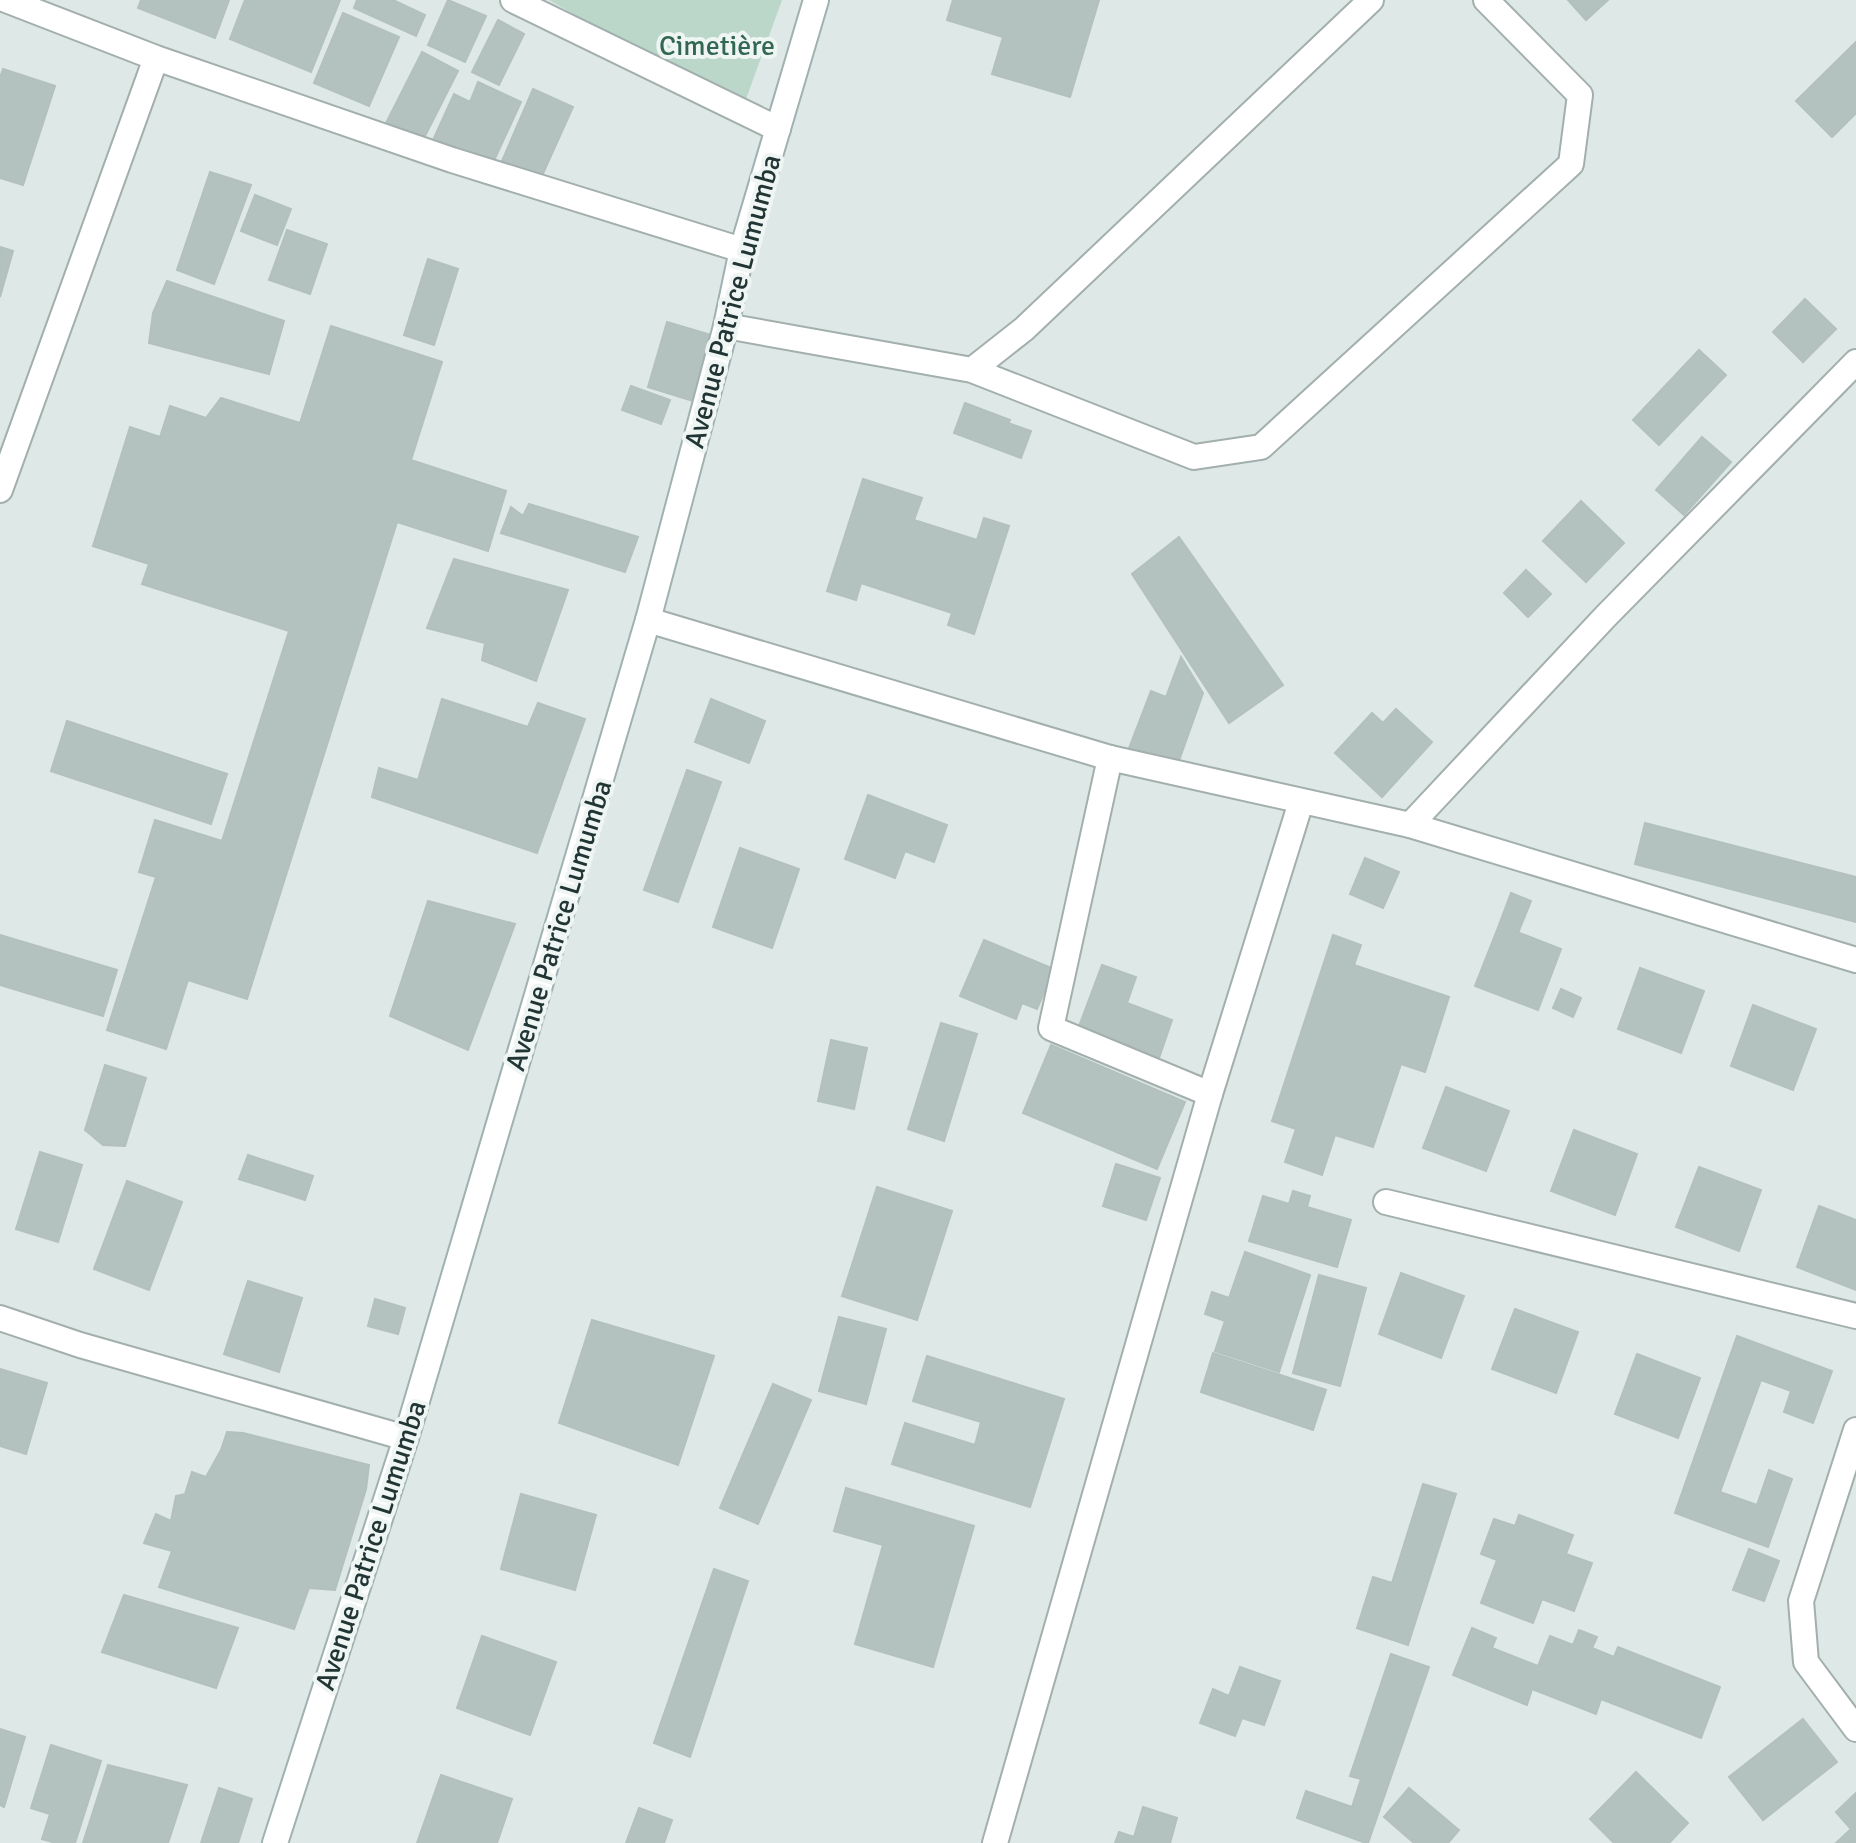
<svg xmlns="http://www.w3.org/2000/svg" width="1856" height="1843" viewBox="0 0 1856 1843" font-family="Signika,sans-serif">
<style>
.green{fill:#bad7c9}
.building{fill:#b4c2bf;stroke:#b2c0be;stroke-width:2}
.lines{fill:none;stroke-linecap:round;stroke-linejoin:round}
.lane-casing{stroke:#a2afad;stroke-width:28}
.street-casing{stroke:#a2afad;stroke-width:28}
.secondary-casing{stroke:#9fb2b0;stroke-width:28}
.lane{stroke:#fff;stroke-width:24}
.street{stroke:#fff;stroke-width:24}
.secondary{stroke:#fff;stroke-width:24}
.labels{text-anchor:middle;stroke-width:8;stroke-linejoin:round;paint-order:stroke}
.park-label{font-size:28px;fill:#326753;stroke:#eef5f3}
.street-label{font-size:28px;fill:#223535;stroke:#eef5f3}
</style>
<rect width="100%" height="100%" fill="#dee8e6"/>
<path class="green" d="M549,0H782L742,110Z"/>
<path class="building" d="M141,0H229L215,38L138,8Z
M245,0H340L311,72L230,39Z
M357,0H393L425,15L416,36L354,8Z
M448,0L486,16L465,62L428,45Z
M953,0H1099L1070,97L992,74L1003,37L947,20Z
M1568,0H1608L1586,20Z
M343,13L399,37L369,106L314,83Z
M498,20L524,34L499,85L472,72Z
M1856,42V113L1832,137L1796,101Z
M422,52L458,71L422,142L386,123Z
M3,69L55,86L23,185L0,178V78Z
M478,82L521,102L492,165L434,138L454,94L470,102Z
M533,89L573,107L541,178L502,161Z
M210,172L251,185L214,284L177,270Z
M255,195L291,209L277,245L241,231Z
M287,230L327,244L310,294L269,280Z
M0,247L13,251L0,297Z
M428,259L458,269L434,345L404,335Z
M167,281L284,321L269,374L149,343L153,313Z
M1805,299L1836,329L1803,362L1773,332Z
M667,322L711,335L693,401L648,387Z
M331,326L442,362L411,460L506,491L488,551L397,522L247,999L188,980L166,1049L107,1030L156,877L139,872L155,820L222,841L289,631L142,584L149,564L93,546L130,427L160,437L170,406L206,418L221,398L300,423Z
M1699,350L1726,375L1659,445L1633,420Z
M631,386L670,400L661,424L622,410Z
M965,403L1010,420L1008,423L1031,431L1021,458L954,433Z
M1702,437L1731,462L1684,515L1656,490Z
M863,479L922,498L914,520L977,540L984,518L1009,526L974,634L948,625L952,613L861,583L856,600L827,591Z
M1581,501L1624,543L1586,582L1543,541Z
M529,504L638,537L625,572L501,533L511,507L523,516Z
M1179,537L1283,685L1229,723L1132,574Z
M454,559L568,590L536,681L482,660L485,643L427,628Z
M1526,570L1551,594L1528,617L1504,593Z
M1181,657L1203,693L1176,769L1128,751L1151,691L1166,697Z
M442,699L528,727L538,703L585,719L537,853L372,797L379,768L418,780Z
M711,699L765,721L749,763L695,742Z
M1396,709L1432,742L1382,797L1335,753L1372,713L1383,723Z
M67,721L227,774L211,824L51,771Z
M687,770L721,782L678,902L644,890Z
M868,795L947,825L934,862L905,851L895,878L845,859Z
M1645,823L1856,877V922L1635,864Z
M740,848L799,869L772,948L713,927Z
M1365,858L1399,872L1383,908L1350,894Z
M1511,893L1531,901L1518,933L1499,925Z
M428,901L515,924L468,1050L390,1016Z
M1499,925L1561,949L1538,1010L1475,986Z
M0,935L117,970L103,1016L0,985Z
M1333,935L1361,945L1354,965L1449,997L1425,1072L1401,1064L1373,1147L1335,1135L1322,1175L1285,1162L1296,1129L1272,1121Z
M984,940L1054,969L1037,1009L1022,1003L1016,1019L960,996Z
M1102,965L1136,977L1127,1003L1172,1020L1159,1058L1078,1029Z
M1640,968L1704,991L1681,1053L1618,1029Z
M1561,989L1581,998L1573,1017L1553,1008Z
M1753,1005L1816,1029L1793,1090L1731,1066Z
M941,1023L977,1034L944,1141L908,1129Z
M831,1040L867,1048L854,1109L818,1101Z
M1051,1045L1185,1102L1157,1169L1023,1113Z
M105,1065L146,1078L125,1146L103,1145L85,1130Z
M1446,1087L1509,1111L1486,1171L1423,1148Z
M1574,1130L1637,1154L1615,1215L1551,1191Z
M40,1152L82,1165L58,1242L16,1229Z
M248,1155L313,1176L305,1200L239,1179Z
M1116,1164L1160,1178L1146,1220L1103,1206Z
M1699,1167L1761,1190L1739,1251L1676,1227Z
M127,1181L182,1202L149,1290L94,1269Z
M877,1187L952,1211L917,1320L842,1296Z
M1293,1191L1310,1196L1307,1207L1351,1220L1337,1267L1249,1241L1263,1196L1289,1204Z
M1819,1206L1856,1220V1290L1797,1267Z
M1245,1252L1310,1275L1279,1372L1215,1351L1225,1321L1205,1314L1212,1292L1229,1298Z
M1401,1273L1464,1296L1441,1358L1379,1334Z
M1319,1275L1366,1288L1340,1386L1293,1373Z
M248,1281L302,1298L279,1372L224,1354Z
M375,1299L405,1308L398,1334L368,1326Z
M1515,1309L1578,1332L1556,1393L1492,1369Z
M839,1317L886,1329L866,1404L819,1391Z
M592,1320L714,1356L678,1465L559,1423Z
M1737,1336L1832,1371L1813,1423L1784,1412L1791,1391L1761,1380L1720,1492L1757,1505L1769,1470L1792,1479L1768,1547L1675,1513Z
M1213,1353L1326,1390L1313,1430L1201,1392Z
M1637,1354L1700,1378L1678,1438L1615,1414Z
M927,1356L1064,1399L1030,1507L892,1464L905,1423L975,1445L981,1422L913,1401Z
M0,1369L47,1383L26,1454L0,1446Z
M773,1384L811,1400L758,1524L720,1508Z
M227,1432L243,1433L369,1465L366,1489L335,1590L309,1588L294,1629L159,1587L172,1551L144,1543L156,1514L171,1521L176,1496L185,1494L192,1472L206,1477L221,1450Z
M1423,1484L1456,1494L1408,1645L1357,1628L1373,1577L1392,1583Z
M846,1488L974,1526L933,1667L855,1644L883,1545L834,1531Z
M521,1494L596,1515L575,1590L501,1569Z
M1519,1515L1573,1535L1566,1554L1592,1563L1574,1611L1542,1599L1533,1623L1481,1603L1497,1560L1481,1554L1494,1519L1515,1526Z
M1749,1549L1779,1561L1764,1601L1733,1590Z
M714,1569L748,1581L690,1757L654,1743Z
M124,1595L238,1628L216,1688L102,1652Z
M1472,1628L1496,1638L1492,1648L1538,1666L1550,1636L1573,1645L1579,1630L1597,1637L1592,1648L1614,1657L1618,1647L1720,1687L1701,1738L1601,1699L1596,1714L1532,1689L1527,1705L1453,1675Z
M482,1636L556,1662L530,1735L457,1708Z
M1391,1654L1429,1667L1368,1843H1366L1297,1818L1306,1791L1352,1807L1361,1779L1350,1776Z
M1240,1667L1280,1681L1264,1725L1242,1718L1235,1736L1200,1723L1213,1689L1229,1696Z
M1803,1719L1837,1762L1763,1820L1729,1777Z
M0,1729L25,1737L4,1807L0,1805Z
M51,1745L101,1761L75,1843H56L42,1839L50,1814L31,1808Z
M108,1765L187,1785L168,1843H83Z
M1636,1772L1688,1823L1669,1843H1614L1590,1819Z
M441,1775L512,1799L497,1843H417Z
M219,1788L252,1799L238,1843H201Z
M1409,1788L1459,1830L1448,1843H1414L1384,1817Z
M1856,1793V1843H1836L1851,1829L1836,1812Z
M1143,1807L1177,1818L1170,1843H1115L1119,1832L1134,1837Z
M639,1808L672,1820L664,1843H626Z"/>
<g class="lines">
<defs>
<path id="lane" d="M726,326L972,370L1024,329L1371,0
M972,370L1194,457L1261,447L1571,164L1580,95L1486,0
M1110,758L1051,1028L1210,1094
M1410,825L1606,616L1856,362"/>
<path id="street" d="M6,0L156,58L452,160L742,250
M513,0L778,129
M0,490L156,58
M648,620L1110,758L1410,825L1856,960
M1386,1202L1856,1316
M0,1318L80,1345L406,1438
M1856,1430L1801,1601L1806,1662L1856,1729
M995,1843L1210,1094L1301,802"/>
<path id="secondary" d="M275,1843L406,1438L648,620L726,326L742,250L816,0"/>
</defs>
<use href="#lane" class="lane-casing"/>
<use href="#street" class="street-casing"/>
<use href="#secondary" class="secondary-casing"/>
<use href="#lane" class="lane"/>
<use href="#street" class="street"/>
<use href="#secondary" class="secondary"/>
</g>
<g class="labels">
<g class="park-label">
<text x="717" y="55">Cimetière</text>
</g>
<g class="street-label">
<text transform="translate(732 301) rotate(-75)" y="10">Avenue Patrice Lumumba</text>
<text transform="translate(558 925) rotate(-73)" y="10">Avenue Patrice Lumumba</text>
<text transform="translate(370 1545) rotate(-72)" y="10">Avenue Patrice Lumumba</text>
</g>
</g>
</svg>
